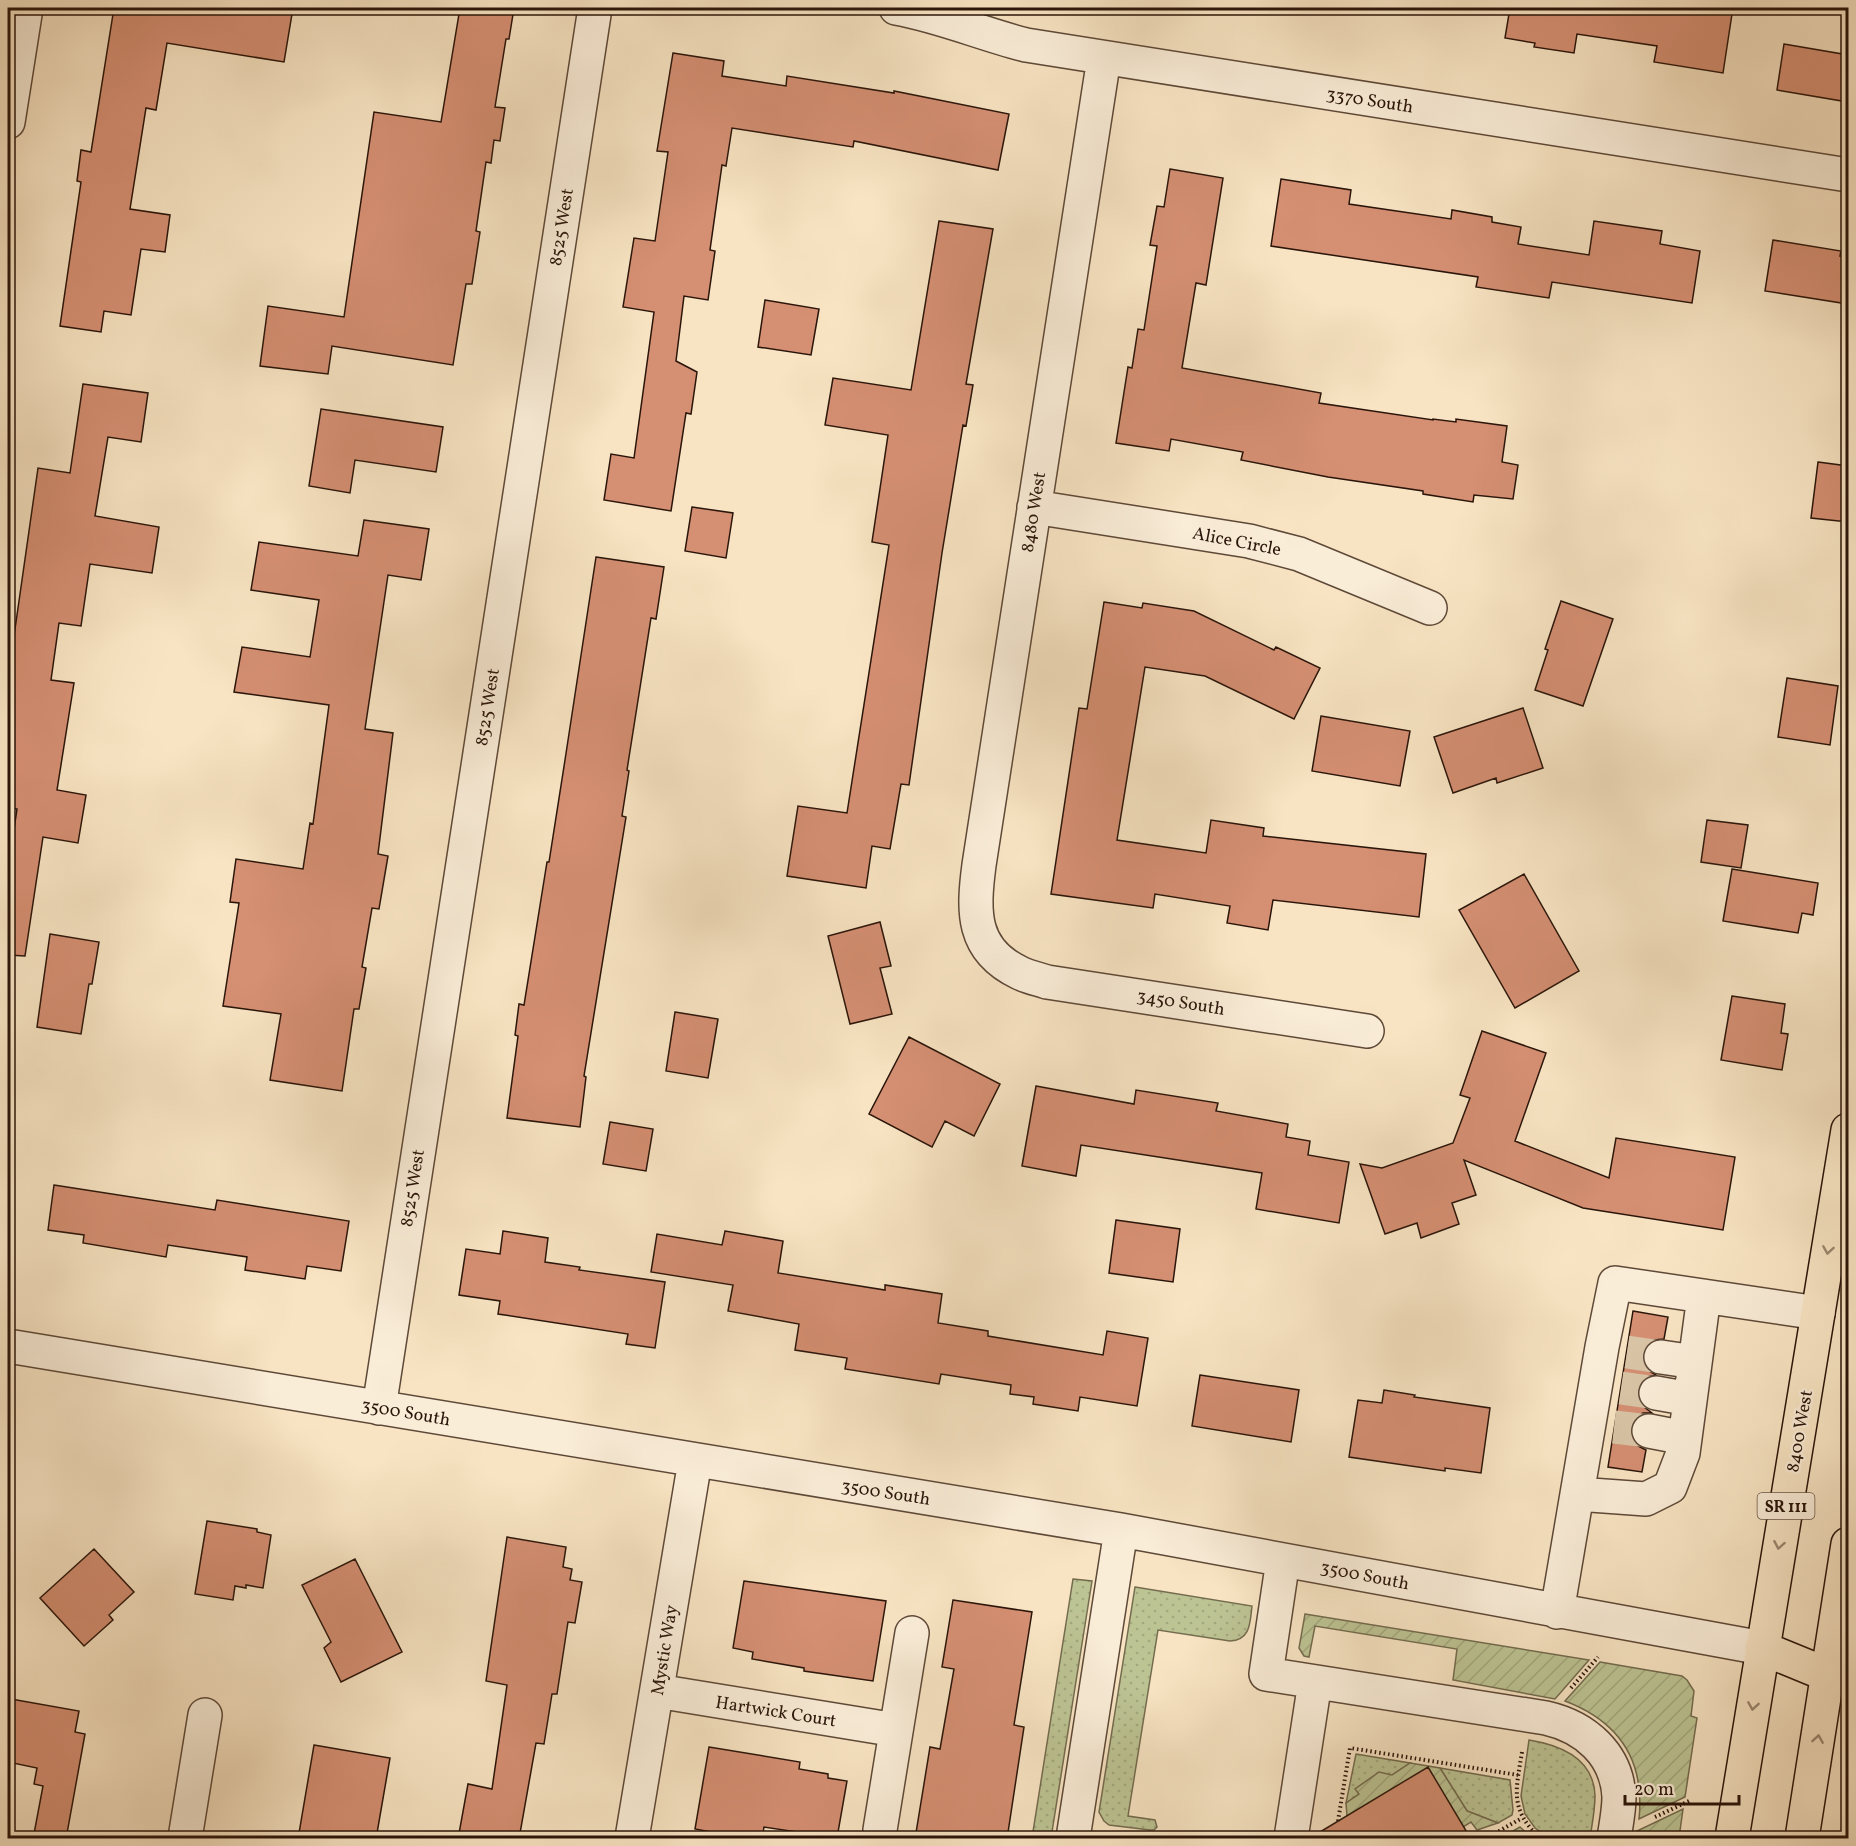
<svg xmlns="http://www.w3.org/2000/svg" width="1856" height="1846" viewBox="0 0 1856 1846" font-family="Vollkorn,serif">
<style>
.grass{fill:url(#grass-dots);stroke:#746c4f;stroke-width:1.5}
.garden{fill:url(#garden-furrows);stroke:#746c4f;stroke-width:1.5}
.building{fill:#d58f73;stroke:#2a150a;stroke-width:1.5}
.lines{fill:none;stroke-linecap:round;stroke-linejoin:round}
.minor-tunnel{stroke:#d9c5a7;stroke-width:33;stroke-dasharray:33 16;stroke-linecap:butt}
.minor-casing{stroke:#5e4938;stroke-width:36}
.major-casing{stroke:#2a150a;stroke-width:36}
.path{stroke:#2a150a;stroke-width:4;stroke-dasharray:1.5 3;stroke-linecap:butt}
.minor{stroke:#faedd8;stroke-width:33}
.major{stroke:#f8e4c3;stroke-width:33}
.oneway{stroke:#9b8770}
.labels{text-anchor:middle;stroke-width:4.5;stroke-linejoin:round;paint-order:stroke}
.shield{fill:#faedd8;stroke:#685648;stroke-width:1.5}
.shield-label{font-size:16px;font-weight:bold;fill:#2a150a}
.street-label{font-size:18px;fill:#2a150a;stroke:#faedd8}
</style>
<defs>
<pattern id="grass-dots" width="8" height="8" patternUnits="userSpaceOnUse" patternTransform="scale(1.5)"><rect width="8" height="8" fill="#bdc494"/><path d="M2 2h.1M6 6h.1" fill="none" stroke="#a3a87e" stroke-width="1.8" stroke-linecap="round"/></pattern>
<pattern id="garden-furrows" width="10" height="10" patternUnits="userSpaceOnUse" patternTransform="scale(1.5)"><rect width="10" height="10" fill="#bdc494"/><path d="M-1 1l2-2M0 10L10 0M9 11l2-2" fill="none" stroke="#a3a87e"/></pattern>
</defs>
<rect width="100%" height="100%" fill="#f8e4c3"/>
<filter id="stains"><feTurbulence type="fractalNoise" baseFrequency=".00333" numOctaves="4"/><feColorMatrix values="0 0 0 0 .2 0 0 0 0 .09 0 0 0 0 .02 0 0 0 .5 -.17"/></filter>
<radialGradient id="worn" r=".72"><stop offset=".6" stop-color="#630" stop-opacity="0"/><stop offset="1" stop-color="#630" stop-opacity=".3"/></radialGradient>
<path class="grass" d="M1073,1579L1092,1581L1051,1838H1032Z
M1135,1587L1252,1606C1250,1622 1251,1640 1230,1641L1158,1630L1128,1816L1155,1820L1157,1827L1154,1830H1150L1109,1825L1104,1821L1099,1812Z
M1529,1740C1560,1745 1594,1758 1595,1796C1595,1810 1592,1825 1590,1838L1548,1837L1535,1828L1525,1814L1521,1796Z
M1356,1754L1410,1763L1392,1775L1356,1789L1359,1794L1346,1803Z
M1440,1768L1510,1780L1513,1810L1512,1815L1498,1823L1467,1811Z
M1520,1827L1532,1838H1505L1506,1835Z"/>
<path class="garden" d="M1305,1614L1589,1660L1555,1699L1453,1680L1457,1649L1315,1626L1309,1657L1304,1656L1299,1648Z
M1600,1662L1682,1676L1687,1680L1694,1691L1691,1716L1697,1718L1685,1797L1639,1819C1645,1761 1620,1722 1565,1701Z
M1410,1763L1440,1768L1467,1811L1498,1823L1477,1830L1471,1822L1463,1827L1347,1816L1346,1803L1359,1794L1355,1789L1379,1772L1392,1775Z
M1683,1809L1679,1838H1636L1637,1831Z"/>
<path class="building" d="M114,8H252L292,14L284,62L167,43L156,110L146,108L130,209L170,215L165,252L141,249L131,315L104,311L101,332L60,326L81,182L77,181L81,150L91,152Z
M460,8H514L509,39H506L495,107L505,108L500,141L494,140L491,163L486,162L476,231L480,232L472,284H466L453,365L332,346L328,374L260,366L268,306L344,317L374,112L441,122Z
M1510,8H1685L1732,14L1723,73L1654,62L1657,46L1577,34L1574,53L1534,47L1535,43L1505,38Z
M1784,44L1848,55V102L1777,90Z
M673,53L724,61L722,76L786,86L787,76L894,93V91L1009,114L998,170L854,141L853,147L732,128L726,166L722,165L710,250L715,251L708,300L684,296L676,361L697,372L691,414L686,413L671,511L604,500L611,454L634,458L654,312L623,307L634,238L655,241L668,152L657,151Z
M1170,169L1223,178L1206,285L1196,283L1182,368L1321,393L1319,403L1433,420V419L1456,422V419L1507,426L1502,462L1518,465L1513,499L1474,495L1473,502L1423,494V491L1328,477L1241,460L1243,452L1171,439L1169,451L1116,443L1128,367L1132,368L1138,329L1144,330L1157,246L1150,245L1157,206L1164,207Z
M1281,179L1351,190L1349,204L1451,219L1452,210L1492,217V222L1521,227L1518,244L1589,255L1594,221L1662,231L1660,244L1700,251L1692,303L1552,282L1549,298L1476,287L1478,277L1271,246Z
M939,221L993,229L966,384L973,385L966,426L963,425L942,553L909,785L901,784L890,849L872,846L866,888L787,876L798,806L847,813L889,545L872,542L888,435L825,425L833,378L911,390Z
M1773,240L1841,251L1840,256L1848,257V304L1765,291Z
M765,300L819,309L811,355L758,347Z
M83,384L148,393L141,442L108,437L95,516L159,527L152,573L90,564L81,626L59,623L51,680L74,683L57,790L86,795L78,843L43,837L25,956L8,955V869L17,809L8,807V678L38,468L70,473Z
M321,409L443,427L436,472L355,460L350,493L309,486Z
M1818,462L1848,466V522L1811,518Z
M692,507L733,513L726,558L685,551Z
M364,520L429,529L421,580L388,575L365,729L393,733L378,854L388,856L379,909L372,908L362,967L366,968L359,1009H354L342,1091L270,1080L281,1014L223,1006L239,903L230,902L236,859L303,869L310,823L313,824L329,705L234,692L242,647L310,657L319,600L251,590L259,542L358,556Z
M596,557L664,567L656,619L651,618L627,770L629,771L622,816L626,817L584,1076L586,1077L580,1127L507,1118L518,1036L515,1035L519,1004L524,1005L547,862H549L565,760Z
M1561,601L1613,619L1583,706L1535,690L1548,650L1545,649Z
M1104,602L1142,608L1143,603L1194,611L1274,650L1276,647L1320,668L1294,719L1205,676L1145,667L1117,840L1206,853L1211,820L1264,828L1263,836L1426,854L1419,917L1273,900L1268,930L1227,923L1230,906L1155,894L1153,908L1051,894L1079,708L1087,709Z
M1787,678L1838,686L1830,745L1778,737Z
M1523,708L1543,768L1497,783L1496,778L1453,793L1434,737Z
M1321,716L1410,731L1400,786L1312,771Z
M1707,820L1748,825L1741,868L1701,862Z
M1732,869L1818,883L1813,915L1802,913L1798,933L1723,921Z
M1524,874L1579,971L1515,1008L1459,910Z
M880,922L891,966L880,968L892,1014L850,1024L828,936Z
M50,934L99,942L92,984H89L81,1034L37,1027Z
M1732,996L1785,1004L1781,1033L1788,1034L1782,1070L1721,1060Z
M675,1012L718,1019L708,1078L666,1071Z
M1482,1031L1546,1053L1515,1141L1609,1178L1616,1138L1735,1157L1723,1230L1583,1208L1464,1160L1476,1195L1452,1203L1459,1224L1421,1238L1417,1223L1385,1234L1360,1164L1382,1168L1453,1143L1470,1098L1460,1095Z
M909,1037L1000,1084L974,1136L945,1121L932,1147L869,1114Z
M1036,1086L1134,1104L1136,1090L1218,1103L1216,1111L1288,1124L1286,1137L1310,1141L1308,1155L1349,1162L1339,1223L1256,1209L1262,1173L1081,1145L1076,1176L1022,1166Z
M610,1122L653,1129L646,1171L603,1164Z
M54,1185L215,1210L217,1200L349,1221L341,1271L307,1266L305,1279L245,1270L247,1257L168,1245L166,1257L83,1243L84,1235L48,1230Z
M1116,1220L1180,1229L1173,1282L1109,1273Z
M503,1231L548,1238L545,1262L580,1267L579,1270L665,1282L655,1348L626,1344L628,1334L498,1314L500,1301L459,1295L466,1249L500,1254Z
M725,1231L783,1241L778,1273L885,1290V1285L942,1294L938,1323L988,1331V1336L1103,1355L1107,1331L1148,1338L1137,1406L1080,1397L1078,1411L1033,1404L1034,1397L1010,1394L1011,1385L941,1374L939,1384L845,1369L847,1358L795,1350L799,1324L728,1311L733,1285L651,1272L657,1234L722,1245Z
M1633,1311L1668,1317L1664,1339L1654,1340L1646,1346L1643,1354L1644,1364L1649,1371L1656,1375L1649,1376L1642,1381L1638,1390L1639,1400L1644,1407L1652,1413H1643L1635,1418L1631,1428L1632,1438L1636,1445L1646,1450L1642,1472L1608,1467Z
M1200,1375L1299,1390L1291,1442L1192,1426Z
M1384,1390L1415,1395L1414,1397L1490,1408L1481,1473L1445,1468V1471L1349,1457L1358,1400L1382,1403Z
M207,1521L257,1529V1532L271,1535L263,1588L246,1585V1588L235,1586L233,1600L195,1594Z
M507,1537L566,1547L563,1567L572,1569L570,1580L582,1582L575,1623L568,1622L557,1694H552L544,1744L536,1743L519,1839H458L468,1784L492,1789L507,1685L486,1681Z
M94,1549L134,1592L109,1615L113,1620L84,1646L40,1598Z
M355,1559L402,1652L341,1682L324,1648L331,1642L302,1585Z
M744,1581L886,1601L873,1681L804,1671V1668L752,1659L753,1652L733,1648Z
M953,1600L1032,1612L1014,1725L1024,1727L1007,1839H915L930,1747L940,1749L954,1669L942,1667Z
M11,1699L79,1711L75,1732L85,1734L66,1839H33L43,1786L34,1784L37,1768L8,1762V1718Z
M314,1745L390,1758L376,1839H298Z
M709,1747L800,1762L799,1769L828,1774V1778L847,1781L837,1838L764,1827L762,1839H748L695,1829Z
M1428,1767L1471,1839H1310V1838Z"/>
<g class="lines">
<path class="minor-tunnel" d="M1627,1352L1661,1357
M1621,1388L1656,1393
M1614,1427L1649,1431"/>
<defs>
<path id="minor" d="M896,8C941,16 982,34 1026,45L1848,175
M1104,58L979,865C973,911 971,950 1020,973C1028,977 1038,979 1047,982L1367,1031
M8,122L26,8
M1034,507L1249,541L1299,554L1430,608
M8,1346L1121,1530L1762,1648
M1661,1357L1695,1362
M1656,1393L1690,1399
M379,1408L595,8
M1649,1431L1685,1438
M1577,1494L1646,1499L1670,1487L1683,1453L1704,1296
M1283,1560L1266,1674L1546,1718C1585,1727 1617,1754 1619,1797C1619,1811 1616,1825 1614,1838
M1557,1612L1602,1347L1615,1283L1818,1313
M657,1691L896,1730
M880,1830L912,1633
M185,1838L205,1715
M632,1838L695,1461
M1073,1838L1121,1530
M1291,1838L1315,1682"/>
<path id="major" d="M1762,1648L1828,1675L1848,1680
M1732,1838L1848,1130
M1802,1838L1848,1544"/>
</defs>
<use href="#minor" class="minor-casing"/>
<use href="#major" class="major-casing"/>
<path class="path" d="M1571,1688L1598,1657
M1522,1752C1516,1790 1509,1809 1540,1838
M1655,1817L1689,1801
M1338,1821L1350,1748L1518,1775
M1487,1838L1522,1818"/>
<use href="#minor" class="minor"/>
<use href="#major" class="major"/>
</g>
<defs><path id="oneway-chevron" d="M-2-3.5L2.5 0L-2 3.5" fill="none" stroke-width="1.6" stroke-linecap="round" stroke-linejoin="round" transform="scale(1.5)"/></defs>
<g class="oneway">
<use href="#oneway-chevron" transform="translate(1828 1250) rotate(99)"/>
<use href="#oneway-chevron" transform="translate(1779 1545) rotate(100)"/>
<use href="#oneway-chevron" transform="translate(1753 1706) rotate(99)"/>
<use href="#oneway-chevron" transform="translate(1818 1739) rotate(-81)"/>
</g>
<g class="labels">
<rect class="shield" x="1757.5" y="1493" width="57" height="26" rx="4.5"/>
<g class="shield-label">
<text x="1786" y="1512">SR 111</text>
</g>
<g class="street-label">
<text transform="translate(1370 100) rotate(9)" y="6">3370 South</text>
<text transform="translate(561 227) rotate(-81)" y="6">8525 West</text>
<text transform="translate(1033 512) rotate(-81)" y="6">8480 West</text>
<text transform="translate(1237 541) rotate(11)" y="6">Alice Circle</text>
<text transform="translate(487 707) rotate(-81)" y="6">8525 West</text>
<text transform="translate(1181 1002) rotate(9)" y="6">3450 South</text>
<text transform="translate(412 1188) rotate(-81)" y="6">8525 West</text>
<text transform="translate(406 1412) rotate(10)" y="6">3500 South</text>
<text transform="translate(1799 1431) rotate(-80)" y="6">8400 West</text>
<text transform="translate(886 1492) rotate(9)" y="6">3500 South</text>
<text transform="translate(1365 1575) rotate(11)" y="6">3500 South</text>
<text transform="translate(664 1650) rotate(-81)" y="6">Mystic Way</text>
<text transform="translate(776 1711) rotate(9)" y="6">Hartwick Court</text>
</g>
</g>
<rect width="1856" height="1846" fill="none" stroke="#f8e4c3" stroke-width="30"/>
<rect x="9" y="9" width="1838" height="1828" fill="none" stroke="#2a150a" stroke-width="3"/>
<rect x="15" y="15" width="1826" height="1816" fill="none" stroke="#2a150a" stroke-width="1.5"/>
<path d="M1625 1795v9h114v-9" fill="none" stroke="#2a150a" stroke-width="3"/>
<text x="1634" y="1795" font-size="18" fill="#2a150a" stroke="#faedd8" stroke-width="4.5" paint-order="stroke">20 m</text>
<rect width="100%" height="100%" filter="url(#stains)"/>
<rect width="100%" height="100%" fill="url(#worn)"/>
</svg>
